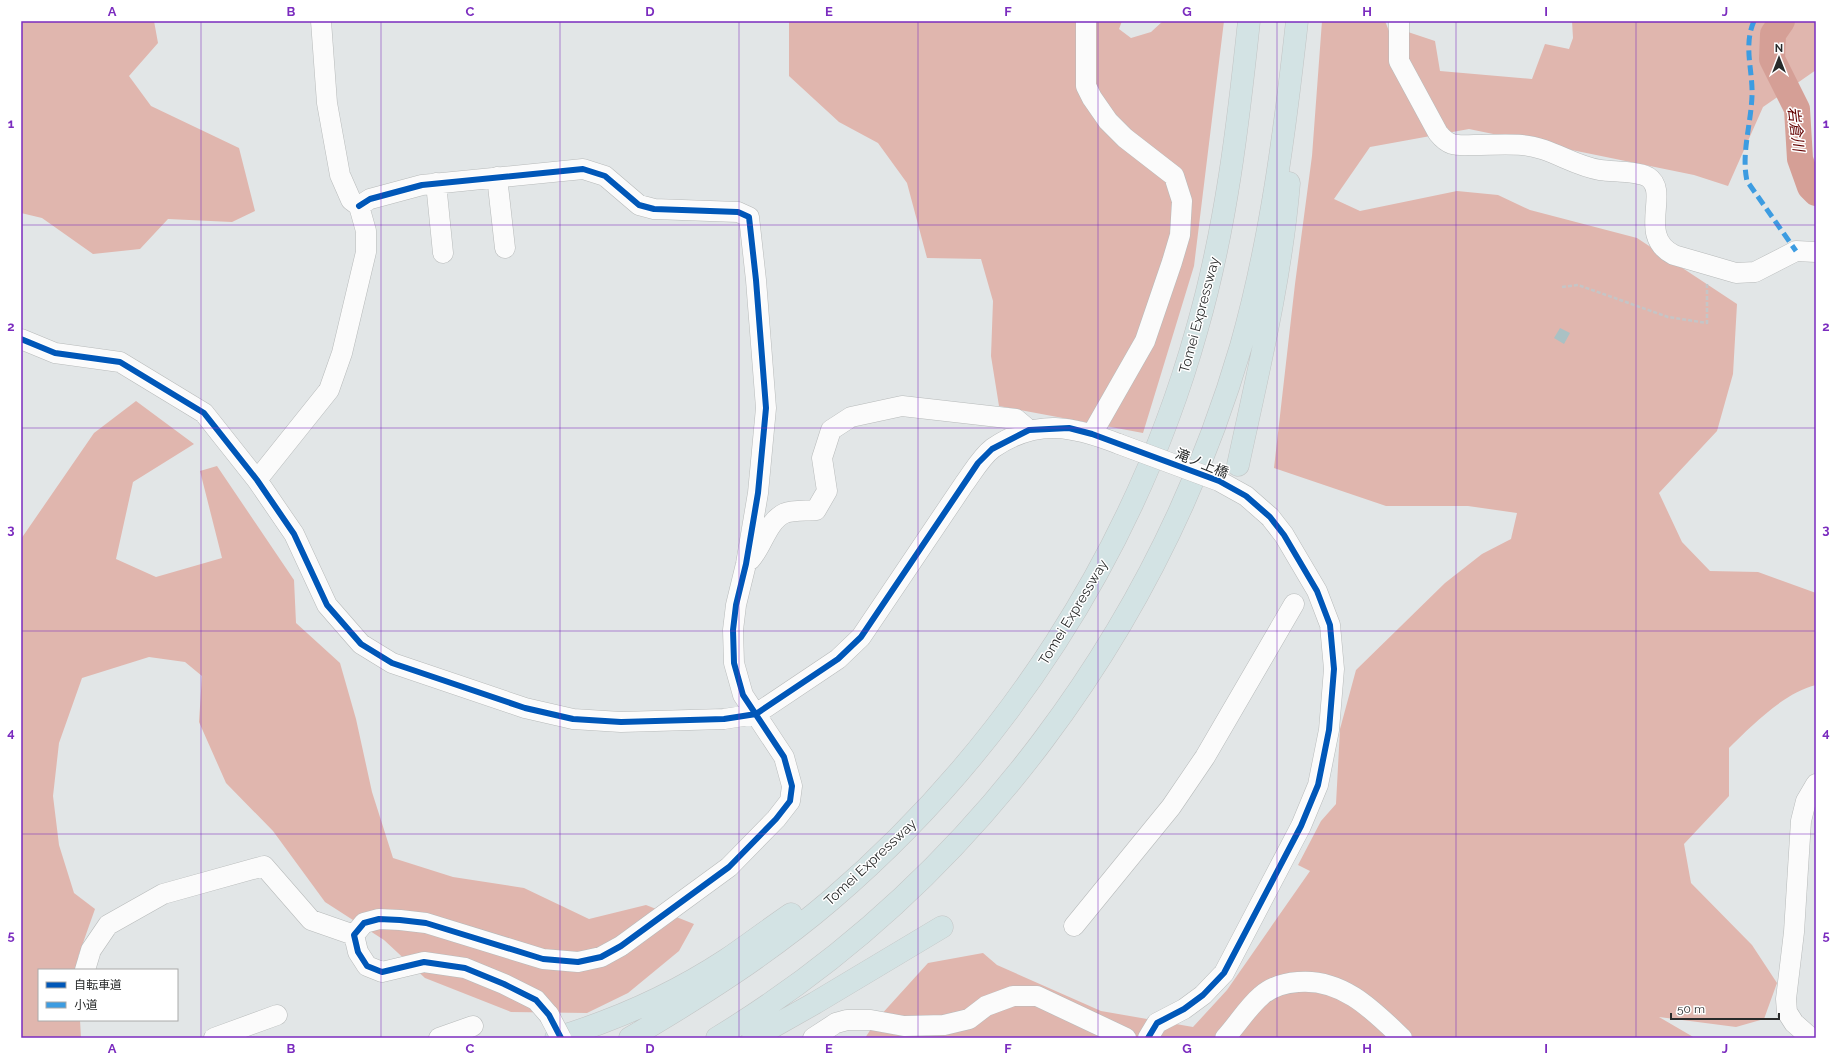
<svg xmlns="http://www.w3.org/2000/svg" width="1837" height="1059" viewBox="0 0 1837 1059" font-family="Raleway,'Noto Sans JP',sans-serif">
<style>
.forest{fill:#e0b6ae}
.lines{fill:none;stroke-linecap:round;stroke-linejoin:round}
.river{stroke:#d59f96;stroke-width:26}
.building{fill:#aac1c4}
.minor-casing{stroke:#b7baba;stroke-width:21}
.highway-casing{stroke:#c2c4c4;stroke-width:23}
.path{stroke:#c5c5c6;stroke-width:2.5;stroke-dasharray:4 2;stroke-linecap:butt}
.minor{stroke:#fbfbfb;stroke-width:20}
.highway{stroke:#d3e3e4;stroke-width:22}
.minor-bridge-casing{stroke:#b7baba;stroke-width:21;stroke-linecap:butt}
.minor-bridge{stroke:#fbfbfb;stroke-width:20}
.quiet{stroke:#3d9ce1;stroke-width:5;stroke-dasharray:10 5;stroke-linecap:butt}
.cycleway-casing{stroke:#fff;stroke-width:8}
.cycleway{stroke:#0057b8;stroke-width:6}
.grid{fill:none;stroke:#7b2cbf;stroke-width:1;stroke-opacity:0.55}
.labels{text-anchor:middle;stroke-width:3;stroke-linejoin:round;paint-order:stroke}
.street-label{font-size:14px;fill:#292b2b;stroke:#fff}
.water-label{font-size:15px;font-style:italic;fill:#630000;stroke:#fff}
.neatline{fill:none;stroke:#7b2cbf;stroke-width:1.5}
.grid-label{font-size:13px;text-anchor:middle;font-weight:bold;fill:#7b2cbf}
</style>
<rect width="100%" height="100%" fill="#e2e6e7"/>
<path class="forest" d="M21,21H154L158,43L129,76L151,106L239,148L255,211L232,222L168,219L140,249L93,254L42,218L21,213Z
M789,21H1122L1119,29L1131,38L1151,32L1163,21H1224L1194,266L1143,433L999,406L991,356L993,301L981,259L927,258L907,183L878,143L839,122L789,76Z
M1322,21H1385L1389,31L1408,32L1435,41L1440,71L1532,79L1545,44L1569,49L1573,38L1572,21H1816V70L1763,107L1728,186L1694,175L1469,129L1370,147L1334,199L1360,211L1457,191L1498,195L1530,210L1637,238L1737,304L1733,374L1717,431L1659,493L1682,542L1710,571L1758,572L1816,593V685C1785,692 1751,726 1729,748V796L1684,844L1691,883L1752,945L1777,983L1764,1019L1736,1027L1659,1017L1695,1038H1414L1404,1030H1393L1383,1038H865L879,1017L928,963L983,953L997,965L1101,1011L1193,1027L1227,990L1310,871L1298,865L1321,821L1336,804L1340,729L1356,670L1445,583L1482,554L1511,539L1517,513L1468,506H1386L1274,468L1295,284L1312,156Z
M136,401L194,444L133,482L116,559L156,577L222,558L200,471L217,466L294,580L296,623L340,663L356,719L372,792L393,858L453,877L524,888L589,919L646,905L694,924L679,951L628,993L587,1013L511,1012L425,978L384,940L325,902L273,831L226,783L199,722L202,676L185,662L149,657L82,678L59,743L53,796L59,845L74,893L95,909L78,957V970H39V1020H80L81,1038H21V539L94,433Z"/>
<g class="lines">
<path class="river" d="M1782,21L1773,34L1772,59L1797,109L1800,159L1810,187L1816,193"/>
</g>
<path class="building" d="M1560,328L1570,333L1564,344L1554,338Z"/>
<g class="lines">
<defs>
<path id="minor" d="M1086,21V86L1092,98L1108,121L1125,138L1174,176L1182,201L1180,235L1172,262L1145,341L1092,434
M1399,21V61L1438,133C1442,138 1446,142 1452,144C1459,146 1467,145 1474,145C1490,145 1506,144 1522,145C1550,147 1573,166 1600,170C1614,172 1637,171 1648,177C1671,192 1636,236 1674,255L1736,273L1755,272L1796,251L1816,252
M497,177L505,248
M436,183L443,253
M359,206L370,199L422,185L583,169L605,176L639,205L654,209L738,212L749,217L756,280L766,408L758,493L746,564L736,605L733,630L734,663L743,695L784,757L792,786L790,801L776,819L729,867L621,946L601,957L578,962L543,959L426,923L400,920L379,919L364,923L354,935L358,952L367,966L382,972L424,962L465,968L504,984L536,1000L549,1015
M21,339L55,353L120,362L204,413L257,480L294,534L327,605L361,644L392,663L525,708L573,719L621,722L724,719L756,714L838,659L861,637L964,484C973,472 981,457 993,448C1037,418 1073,426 1119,444
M257,480L329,390L342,353L366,252V231L359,206L351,200L340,175L327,103L321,21
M750,560C763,546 767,521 785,513C793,510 807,511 816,510L827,491L822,458L831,430L851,417L902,406L1016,419L1029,430
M1074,926L1171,807L1205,757L1294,604
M85,970L91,950L108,925L163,894L264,866L311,920L354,935
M214,1038L277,1015
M439,1038L473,1026
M813,1038L836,1023L847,1020H871L904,1026L944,1025L969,1019L986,1006L1013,996H1037L1126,1038
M1148,1038L1157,1023L1184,1009L1203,995L1224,973L1301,826L1318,785L1329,730L1334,669L1330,625L1317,591L1284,535L1270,517
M1225,1038C1237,1025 1248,1007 1261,996C1271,987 1285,983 1298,982C1342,978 1373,1010 1402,1038
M1811,1038L1794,1023L1787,1012L1786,999L1794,932L1801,821L1806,801L1816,784"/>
<path id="highway" d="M1238,465C1258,372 1281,279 1289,183
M556,1038C616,1020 674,994 726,960C748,945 769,929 791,914
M630,1038C700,997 769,953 831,900C1005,751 1135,551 1197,329C1226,228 1238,125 1249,21
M717,1038C970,884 1158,630 1241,346C1271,240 1285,130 1297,21
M753,1038L815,1003L942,927"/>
</defs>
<use href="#minor" class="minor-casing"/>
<use href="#highway" class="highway-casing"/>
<path class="path" d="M1562,287L1578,285L1668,317L1707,323V282"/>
<use href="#minor" class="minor"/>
<use href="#highway" class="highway"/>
<defs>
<path id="minor-bridge" d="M1119,444L1219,481L1246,496L1270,517
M549,1015L561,1038"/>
</defs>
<use href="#minor-bridge" class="minor-bridge-casing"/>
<use href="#minor-bridge" class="minor-bridge"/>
<path class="quiet" d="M1754,21C1743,46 1753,70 1752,96C1751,124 1741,154 1747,181L1796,251"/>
<defs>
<path id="cycleway" d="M359,206L370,199L422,185L583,169L605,176L639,205L654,209L738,212L749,217L756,280L766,408L758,493L746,564L736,605L733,630L734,663L743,695L784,757L792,786L790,801L776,819L729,867L621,946L601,957L578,962L543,959L426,923L400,920L379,919L364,923L354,935L358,952L367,966L382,972L424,962L465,968L504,984L536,1000L549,1015L561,1038
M21,339L55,353L120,362L204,413L257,480L294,534L327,605L361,644L392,663L525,708L573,719L621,722L724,719L756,714L838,659L861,637L978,463L992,449L1029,430L1069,428L1092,434L1219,481L1246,496L1270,517L1284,535L1317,591L1330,625L1334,669L1329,730L1318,785L1301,826L1224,973L1203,995L1184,1009L1157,1023L1148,1038"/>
</defs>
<use href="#cycleway" class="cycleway-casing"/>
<use href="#cycleway" class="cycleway"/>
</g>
<path class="grid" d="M201,21V1038M381,21V1038M560,21V1038M739,21V1038M918,21V1038M1098,21V1038M1277,21V1038M1456,21V1038M1636,21V1038M21,225H1816M21,428H1816M21,631H1816M21,834H1816"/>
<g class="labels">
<g class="street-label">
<text transform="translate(1199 315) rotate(-75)" y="5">Tomei Expressway</text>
<text transform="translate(1202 463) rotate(22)" y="5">滝ノ上橋</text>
<text transform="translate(1073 612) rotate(-59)" y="5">Tomei Expressway</text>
<text transform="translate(870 862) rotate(-43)" y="5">Tomei Expressway</text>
</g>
<g class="water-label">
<text transform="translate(1796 129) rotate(83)" y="5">岩倉川</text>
</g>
</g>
<rect width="1837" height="1059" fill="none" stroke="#ffffff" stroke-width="44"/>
<rect x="38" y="969" width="140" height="52" fill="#ffffff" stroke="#a9aaaa"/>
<rect x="46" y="982" width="20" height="6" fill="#0057b8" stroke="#a9aaaa"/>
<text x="74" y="989" font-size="12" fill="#292b2b">自転車道</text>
<rect x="46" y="1002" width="20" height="6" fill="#3d9ce1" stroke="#a9aaaa"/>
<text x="74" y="1009" font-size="12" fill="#292b2b">小道</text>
<g transform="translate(1779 58)" stroke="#ffffff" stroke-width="3" paint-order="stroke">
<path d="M0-3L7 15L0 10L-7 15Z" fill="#292b2b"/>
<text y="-6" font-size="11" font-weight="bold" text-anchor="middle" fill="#292b2b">N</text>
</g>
<path d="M1671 1013v6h108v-6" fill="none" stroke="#292b2b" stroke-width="2"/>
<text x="1677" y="1013" font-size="12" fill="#292b2b" stroke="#ffffff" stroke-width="3" paint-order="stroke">50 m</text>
<rect x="22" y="22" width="1793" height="1015" class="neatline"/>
<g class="grid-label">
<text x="112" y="16">A</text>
<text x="291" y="16">B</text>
<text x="470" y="16">C</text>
<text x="650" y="16">D</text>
<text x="829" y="16">E</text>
<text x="1008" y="16">F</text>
<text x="1187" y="16">G</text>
<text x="1367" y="16">H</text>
<text x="1546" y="16">I</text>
<text x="1725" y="16">J</text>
<text x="11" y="128">1</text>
<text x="1826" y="128">1</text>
<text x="11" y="331">2</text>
<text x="1826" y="331">2</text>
<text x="11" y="534">3</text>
<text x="1826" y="534">3</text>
<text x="11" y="737">4</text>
<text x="1826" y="737">4</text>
<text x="11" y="940">5</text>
<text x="1826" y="940">5</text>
<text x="112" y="1053">A</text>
<text x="291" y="1053">B</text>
<text x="470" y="1053">C</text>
<text x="650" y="1053">D</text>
<text x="829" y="1053">E</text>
<text x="1008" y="1053">F</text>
<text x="1187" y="1053">G</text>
<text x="1367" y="1053">H</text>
<text x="1546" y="1053">I</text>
<text x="1725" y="1053">J</text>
</g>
</svg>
